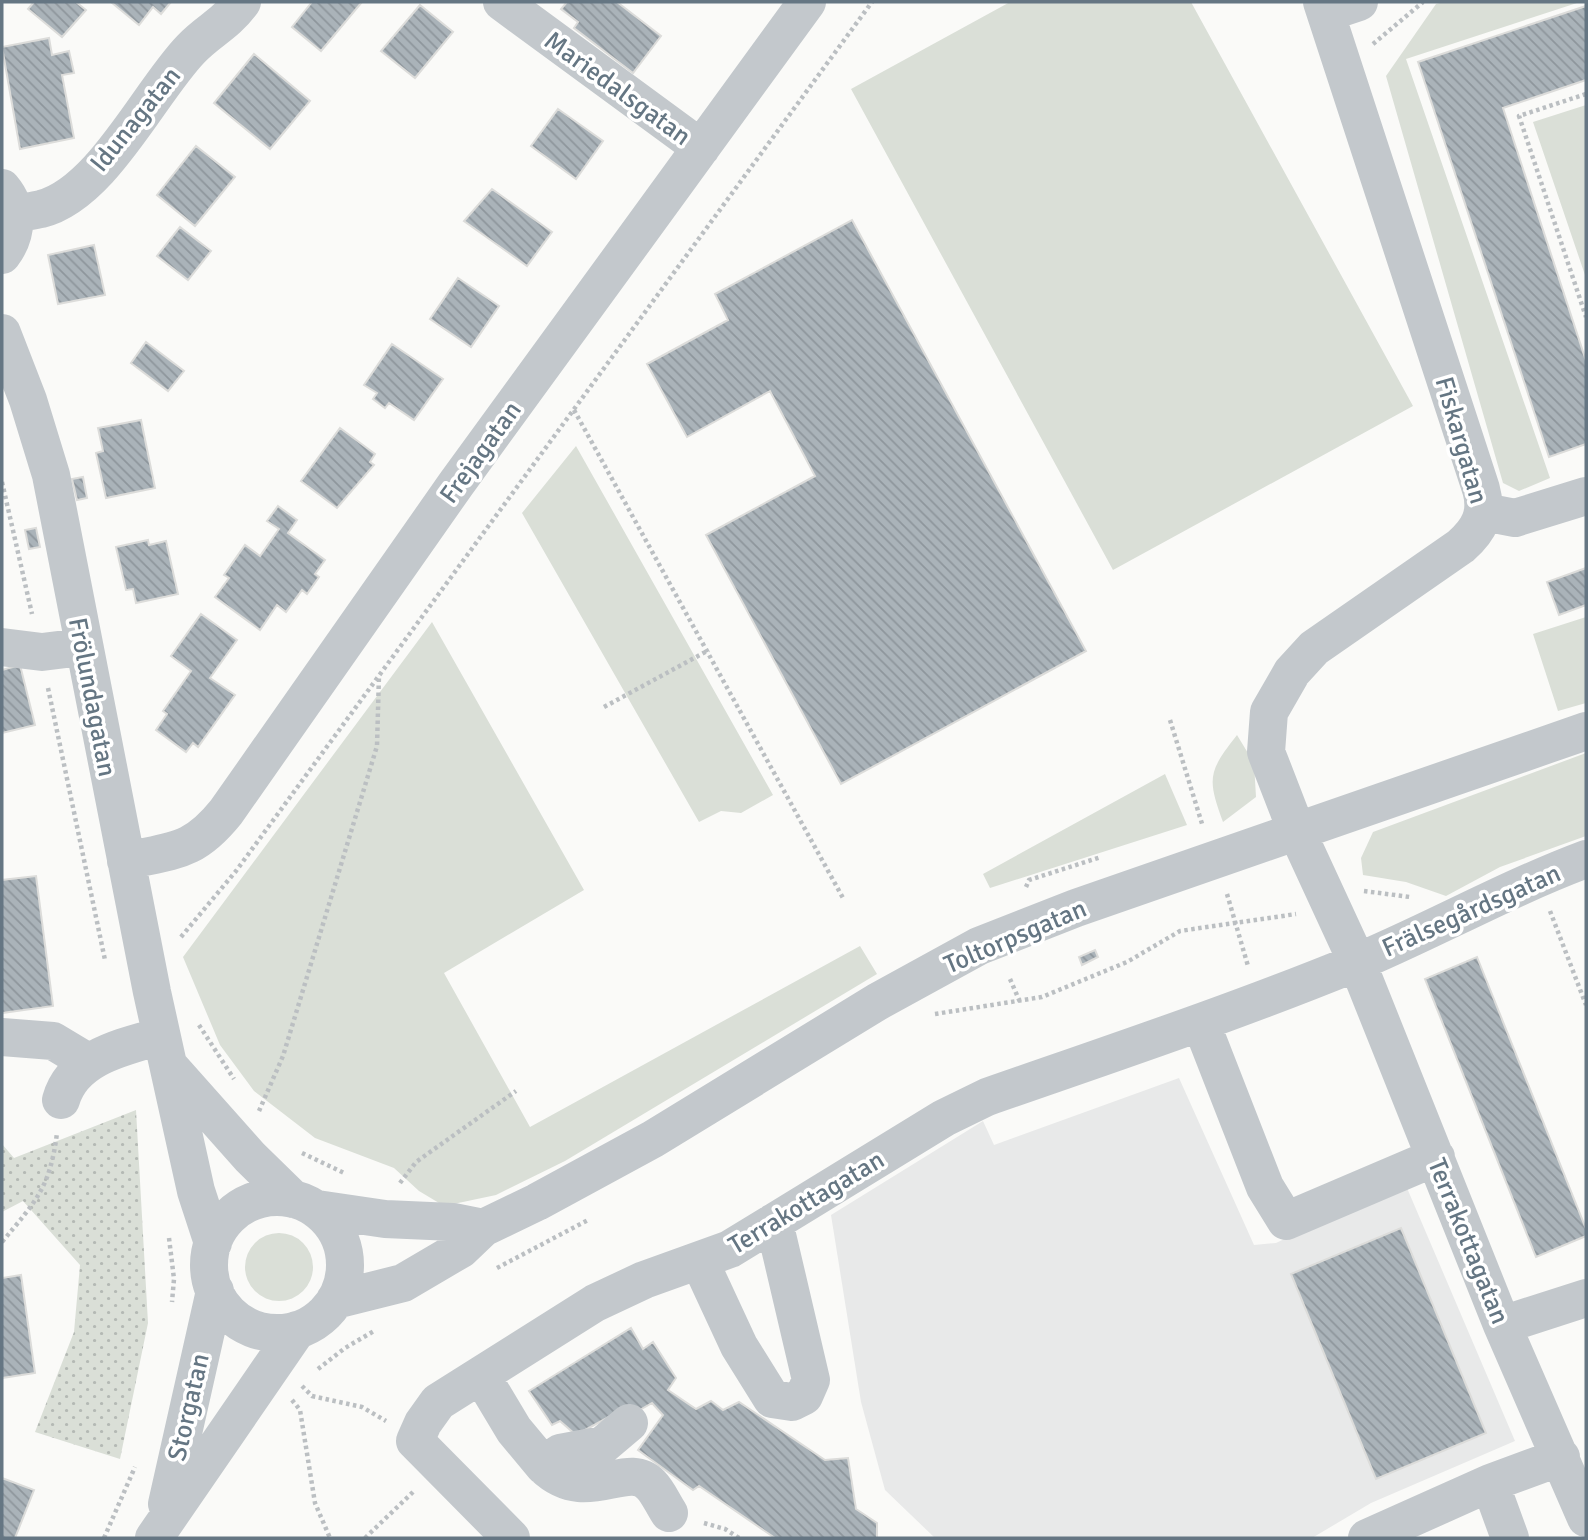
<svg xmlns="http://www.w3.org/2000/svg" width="1588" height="1540" viewBox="0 0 1588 1540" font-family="Signika,sans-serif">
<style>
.built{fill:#e8e9e9;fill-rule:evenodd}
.grass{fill:#dadfd7}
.park{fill:url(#park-dots)}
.building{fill:url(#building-back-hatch);stroke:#dcdcda;stroke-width:2}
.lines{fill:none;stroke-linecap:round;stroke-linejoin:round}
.path{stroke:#bbbfc2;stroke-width:4.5;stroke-dasharray:3.5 3.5;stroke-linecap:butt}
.minor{stroke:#c3c8cc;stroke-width:38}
.labels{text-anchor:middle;stroke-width:7;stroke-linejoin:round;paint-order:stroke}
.street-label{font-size:26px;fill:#657683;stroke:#fff}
</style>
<defs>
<pattern id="park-dots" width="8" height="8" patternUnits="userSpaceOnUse" patternTransform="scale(1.75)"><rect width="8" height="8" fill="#dadfd7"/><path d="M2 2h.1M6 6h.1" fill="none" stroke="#b4b9b4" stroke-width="1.8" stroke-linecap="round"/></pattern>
<pattern id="building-back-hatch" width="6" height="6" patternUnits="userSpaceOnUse" patternTransform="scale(1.75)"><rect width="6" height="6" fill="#aab3b9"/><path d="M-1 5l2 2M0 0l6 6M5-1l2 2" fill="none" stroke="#8e969c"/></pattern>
</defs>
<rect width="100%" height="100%" fill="#fafaf8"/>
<path class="built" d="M1179,1078L1254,1245L1276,1243L1404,1181L1515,1441L1371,1503L1312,1538H935L885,1490L861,1402L831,1215L983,1121L994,1145ZM1401,1228L1485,1433L1376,1479L1291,1274Z"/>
<path class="grass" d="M1010,2H1191L1413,406L1113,570L851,89Z
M1444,2H1580L1406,59L1550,478L1519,491L1503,483L1386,76L1436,4Z
M1586,105V278L1533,122Z
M576,446L773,795L741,813L721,811L699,822L522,513Z
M1586,617V703L1558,711L1533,634Z
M432,622L584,890L444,973L530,1127L860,946L877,974L565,1161L496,1195L444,1206L419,1191L394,1168L315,1138L254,1091L220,1045L183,957Z
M1237,735L1254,763L1256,797L1223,822C1207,778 1208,772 1237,735Z
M1586,753V836L1500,867L1446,896L1406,882L1363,875L1361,858L1373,832Z
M1165,774L1187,825L990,888L983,874Z
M245 1267a34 34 0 1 1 68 0a34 34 0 1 1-68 0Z"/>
<path class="park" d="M136,1110L148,1323L120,1459L35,1432L74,1332L80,1265L23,1201L2,1212V1144L14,1158Z"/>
<path class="building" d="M34,2H76L86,10L62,37L28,9Z
M111,2H171L161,14L153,7L139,25Z
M312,2H362L321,51L292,27Z
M567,2H617L661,36L633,73L574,28L578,22L561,9Z
M420,5L453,32L415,78L381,51Z
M1586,6V80L1503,108L1586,361V444L1549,457L1418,62Z
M49,38L52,55L69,51L74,73L62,75L74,138L20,149L2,47Z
M254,54L310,101L270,149L214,103Z
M558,109L603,141L576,179L531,146Z
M196,146L235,177L195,226L157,195Z
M492,189L552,232L527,266L464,221Z
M852,220L1086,651L841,784L706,535L815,476L770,391L687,437L647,364L728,320L715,294Z
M180,227L211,251L188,280L157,256Z
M94,245L105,295L58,304L48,255Z
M458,278L499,306L471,347L430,319Z
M146,342L184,371L168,391L131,363Z
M392,344L443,379L414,420L389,403L385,408L373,399L377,393L364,385Z
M141,420L155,488L106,498L96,453L103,451L98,428Z
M340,428L375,454L370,462L374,465L337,508L301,481Z
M83,477L87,498L77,500L72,479Z
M278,506L297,520L288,533L325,560L315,574L319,577L307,594L302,590L286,612L277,605L260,630L215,597L229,578L224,575L245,545L260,556L279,529L267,521Z
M36,528L40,547L29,549L25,530Z
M148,540L149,545L166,541L178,594L136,603L133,589L126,590L116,547Z
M1586,568V605L1559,615L1547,582Z
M201,614L237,640L210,678L235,695L198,747L193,743L186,752L156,730L167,714L163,711L191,671L171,656Z
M20,665L35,725L2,733V670Z
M36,876L53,1006L2,1013V880Z
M1095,950L1098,957L1082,965L1079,957Z
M1477,957L1586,1229V1236L1536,1257L1425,979Z
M1401,1228L1486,1433L1376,1479L1291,1274Z
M21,1275L35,1373L2,1378V1278Z
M631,1328L643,1349L653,1342L676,1378L668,1390L696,1409L711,1401L723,1410L739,1402L825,1460L848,1458L856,1509L877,1523V1538H775L699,1486L693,1490L638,1450L663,1415L652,1403L631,1415L625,1408L576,1435L560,1421L552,1425L529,1391Z
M2,1478L34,1490L15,1538H2Z"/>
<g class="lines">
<path class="path" d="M1373,44L1423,2
M1586,94L1519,116L1586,317
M574,410L843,898
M2,482L32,614
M48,688L105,960
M604,707L709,650
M1170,720L1203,827
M1026,887L1029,880L1101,857
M1364,891L1410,897
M1227,894L1248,966
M1550,911L1586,1005
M181,937L236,871L872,2
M1010,979L1020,1002
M935,1014L1042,997L1127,962L1180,931L1296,914
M199,1025L234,1079
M259,1111L283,1056L377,746L379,675
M302,1153L344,1173
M400,1183L416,1162L516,1091
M169,1238L174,1279L172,1302
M2,1242C36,1201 50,1188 57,1133
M497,1268L588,1220
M318,1369L345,1348L374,1331
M302,1386L312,1396L362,1407L386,1421
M292,1400L300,1410L315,1503L330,1538
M704,1523L725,1529L739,1538
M104,1538L135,1467
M365,1538L413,1492"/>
<path class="minor" d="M502,2L701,148
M1322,2L1481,489C1488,514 1479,530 1461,546L1314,648L1292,672L1269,712L1266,752L1297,832L1357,962L1502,1325L1586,1518
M1326,13L1359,2
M2,188C19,208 18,234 2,255
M14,214C23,212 32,211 41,209C102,194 150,91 191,49C209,30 225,25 242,2
M2,333L28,400L51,475L152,992L196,1191L213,1243
M1484,512L1515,518L1586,496
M2,647L42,652L82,647
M126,861C174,850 193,853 226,812L456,484L807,2
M1201,1023L1265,1187L1286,1221L1436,1157
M2,1037L53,1041L88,1062
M170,1067L250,1157L293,1199
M61,1100C73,1057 123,1047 161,1036
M209 1265a68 68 0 1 1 136 0a68 68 0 1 1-136 0Z
M317,1209L385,1219L453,1222L483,1228
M700,1262L739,1346L772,1399L792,1402L804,1396L811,1380L774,1222
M335,1300L403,1283L461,1249L483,1228L537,1202L653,1139L877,1002L979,946L1076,908L1586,731
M1502,1325L1586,1298
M481,1375L514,1430L544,1466L560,1453L603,1445L629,1423
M544,1466C587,1507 627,1459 651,1485C658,1492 663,1504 669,1513
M1490,1483L1510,1538
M167,1504L215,1291
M154,1538L297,1330
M511,1538L415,1441L423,1423L438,1402L595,1303L644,1280L730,1249L944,1118L987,1097C1110,1054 1233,1013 1353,964C1432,931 1506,889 1586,859
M1367,1538L1490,1483L1561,1457"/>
</g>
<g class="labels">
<g class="street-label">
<text transform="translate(618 88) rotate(36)" y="9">Mariedalsgatan</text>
<text transform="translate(135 119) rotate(-51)" y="9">Idunagatan</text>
<text transform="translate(1462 440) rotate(74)" y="9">Fiskargatan</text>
<text transform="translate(480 452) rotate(-54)" y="9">Frejagatan</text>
<text transform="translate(93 697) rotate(79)" y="9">Frölundagatan</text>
<text transform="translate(1471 910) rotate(-24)" y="9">Frälsegårdsgatan</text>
<text transform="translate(1015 936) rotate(-23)" y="9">Toltorpsgatan</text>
<text transform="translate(806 1202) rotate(-31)" y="9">Terrakottagatan</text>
<text transform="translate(1469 1241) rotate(68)" y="9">Terrakottagatan</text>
<text transform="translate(188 1407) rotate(-77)" y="9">Storgatan</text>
</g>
</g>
<rect width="1588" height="1540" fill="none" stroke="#657683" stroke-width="7"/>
</svg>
